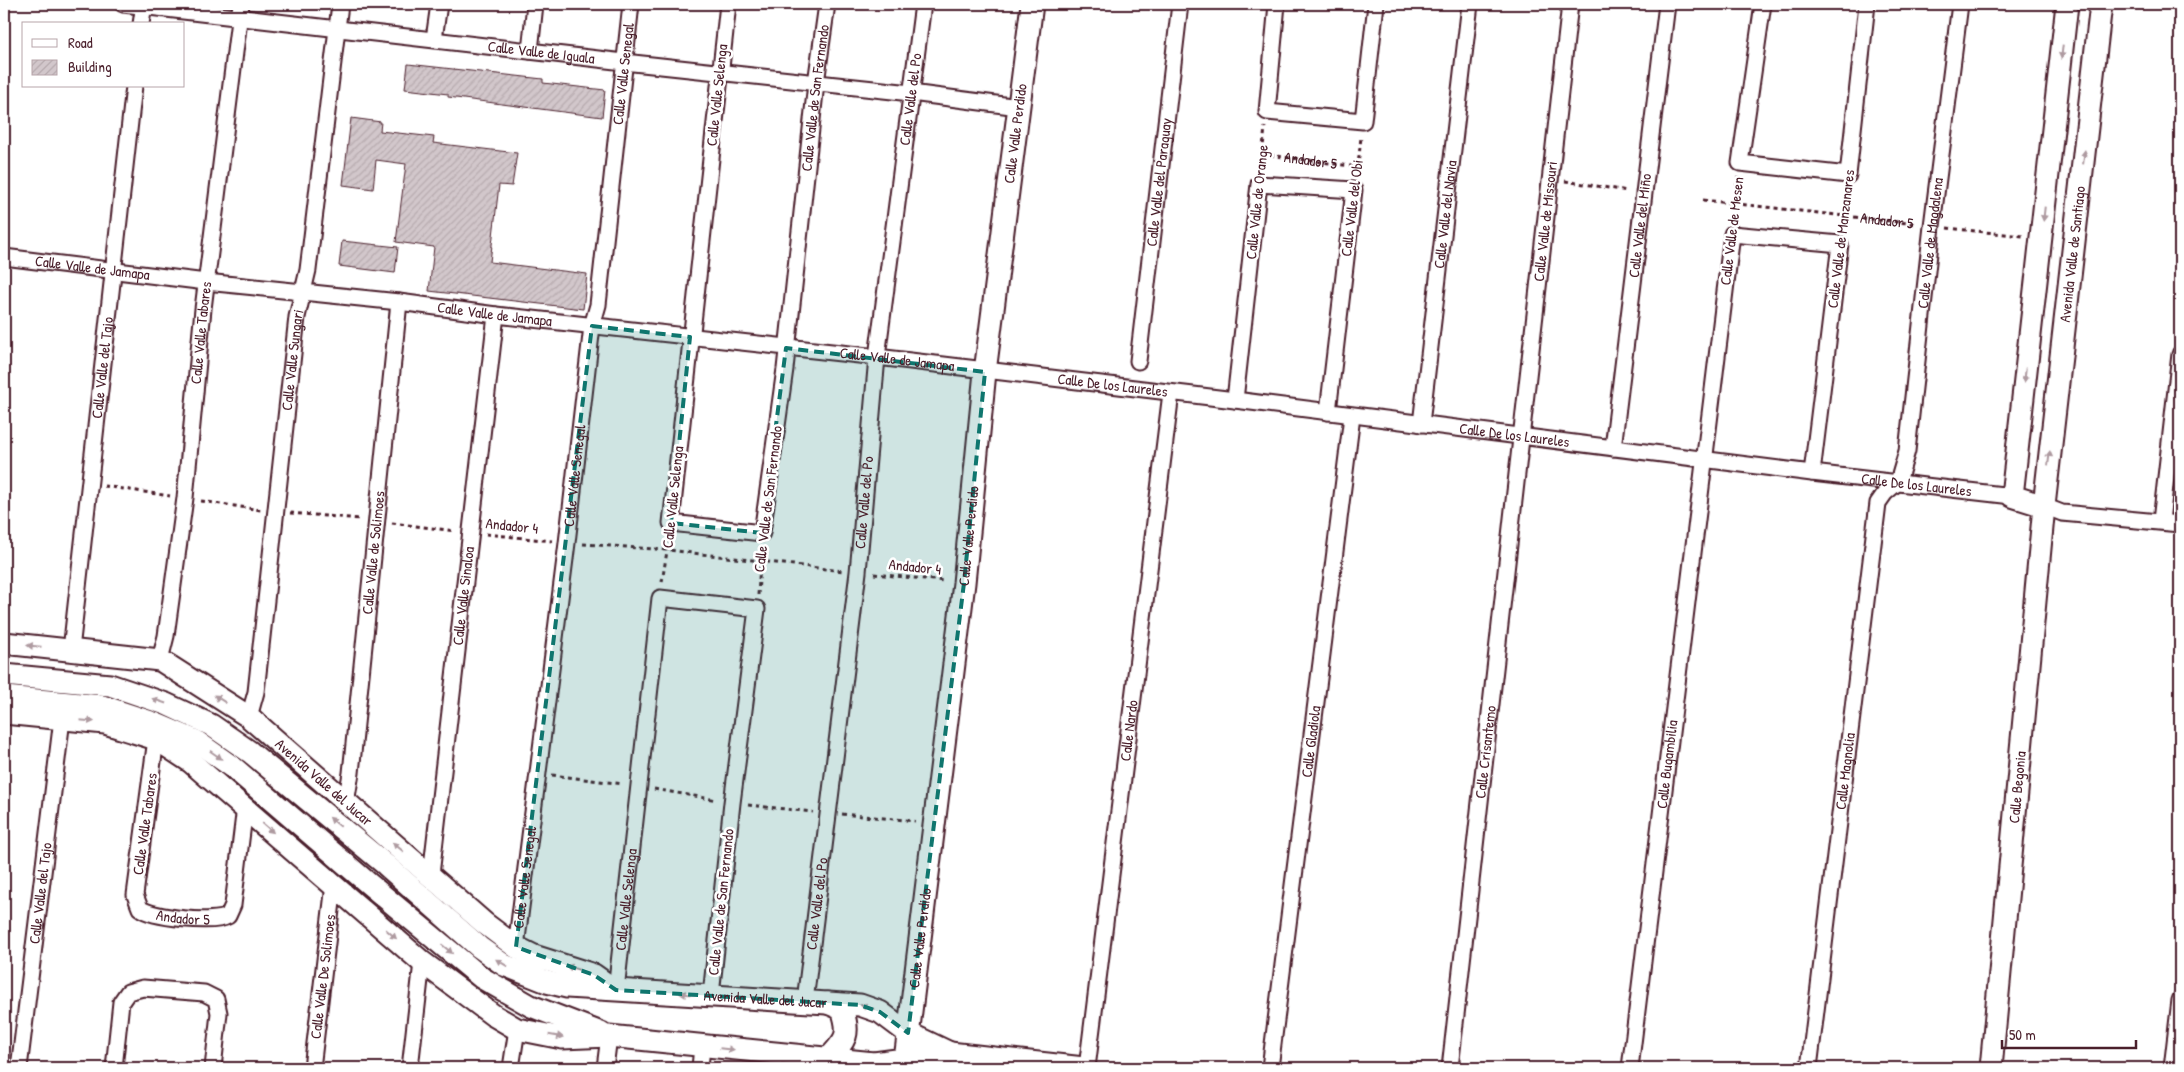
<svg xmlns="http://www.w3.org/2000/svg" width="2184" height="1072" viewBox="0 0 2184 1072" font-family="'Patrick Hand',sans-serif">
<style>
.building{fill:url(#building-hatch);stroke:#4a1f2b}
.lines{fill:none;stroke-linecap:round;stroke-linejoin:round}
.street-casing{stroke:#4a1f2b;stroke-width:19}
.secondary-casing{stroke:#4a1f2b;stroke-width:25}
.path{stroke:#4a1f2b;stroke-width:3;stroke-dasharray:4 4;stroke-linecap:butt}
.street{stroke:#fff;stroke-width:15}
.secondary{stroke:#fff;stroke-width:21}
.oneway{fill:#ae9aa0}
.marked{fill:#0f766e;fill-opacity:0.2;stroke:#0f766e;stroke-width:4;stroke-dasharray:10 6;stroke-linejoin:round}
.labels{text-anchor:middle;stroke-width:5;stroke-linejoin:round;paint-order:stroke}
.street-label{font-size:15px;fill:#4a1f2b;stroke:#fff}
</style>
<defs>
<pattern id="building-hatch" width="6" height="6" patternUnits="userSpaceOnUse" patternTransform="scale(1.25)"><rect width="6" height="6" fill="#d2c7cb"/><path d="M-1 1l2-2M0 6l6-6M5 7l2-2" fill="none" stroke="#b6aaae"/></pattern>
</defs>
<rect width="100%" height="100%" fill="#fff"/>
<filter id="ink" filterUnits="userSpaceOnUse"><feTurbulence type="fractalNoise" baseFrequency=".02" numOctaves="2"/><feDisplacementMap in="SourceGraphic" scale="10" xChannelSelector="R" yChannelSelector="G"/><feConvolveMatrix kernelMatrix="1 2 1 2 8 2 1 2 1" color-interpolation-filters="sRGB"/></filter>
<g filter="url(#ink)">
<path class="building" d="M408,64L543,79V83L605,90L602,117L448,97V94L405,89Z
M351,118L381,122L380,131L434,137L433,143L517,153L512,186L499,185L490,262L587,274L583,309L429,291L434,247L396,242L406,164L376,160L373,189L343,185Z
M342,241L398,247L395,273L339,266Z"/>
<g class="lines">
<defs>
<g id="street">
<path id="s3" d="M123,4L624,62L911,93L1019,107"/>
<path id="s4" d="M728,4L671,523L762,533L785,369L816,83L827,4"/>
<path d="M1277,4L1267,112L1363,121L1376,4"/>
<path d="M1763,4L1740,163L1848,175L1867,4"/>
<path d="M141,24L144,4"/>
<path d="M434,39L439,4"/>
<path d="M530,51L535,4"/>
<path id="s5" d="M4,257L206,282L399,302L496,315L877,357L1235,400L1812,473L2012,496"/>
<path id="s6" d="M1138,361L1180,4"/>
<path d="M1235,400L1259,184L1354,190L1328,412"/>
<path id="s7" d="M1421,424L1470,4"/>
<path id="s8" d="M1613,448L1667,4"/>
<path d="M2044,506L2062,513L2180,524"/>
<path d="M2161,521L2180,354"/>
<path id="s9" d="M71,650L134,86"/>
<path id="s10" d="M160,660L166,636L185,498L203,309L241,4"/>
<path id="s11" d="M249,717L256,692L297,317L308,270L340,4"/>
<path id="s12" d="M156,739L135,895L140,908C152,918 215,924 228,916L233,905L245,807"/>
<path id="s13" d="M346,803L351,773L399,302"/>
<path id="s14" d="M431,875L496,315"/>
<path id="s15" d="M516,947L567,543L592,326L598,305L631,4"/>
<path id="s16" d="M616,990L660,598L757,609L732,803L711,995"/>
<path id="s17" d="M805,1001L858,572L877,357L923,4"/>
<path id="s18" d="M19,1068L62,719"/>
<path d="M114,1068L121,1002L128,992L143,988L204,993L216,999L219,1013L213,1068"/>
<path id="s19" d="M312,1068L334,885"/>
<path d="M410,1068L422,962"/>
<path d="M511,1068L517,1029"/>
<path d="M605,1068L609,1036"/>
<path d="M700,1068L702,1046"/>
<path id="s20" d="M1087,1068L1171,393"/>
<path id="s21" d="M1270,1068L1352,416"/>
<path id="s22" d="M1450,1068L1570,4"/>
<path id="s23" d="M1630,1068L1732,234L1840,244L1812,473"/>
<path id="s24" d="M1809,1068L1878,503L1885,493L1898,482L1907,451L1932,226L1960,4"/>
<path d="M2172,1068L2180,1000"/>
</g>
<g id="secondary">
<path d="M2044,506L2012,496L2067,4"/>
<path id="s25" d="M4,643L160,660L249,717L484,923L516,947L534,956L594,975L611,987"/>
<path id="s26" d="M4,675L110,685L166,704L211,725L250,752L386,865L479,947L504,965L547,982L567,987L860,1005L880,1012L908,1033L950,1053"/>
<path d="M4,697L102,706L154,723L196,741L234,768L369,884L482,978L531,1006L601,1033"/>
<path d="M4,713L105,723L156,739L191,762L422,962L493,1015L517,1029L562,1038L609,1036L874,1063L950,1053L1084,1068"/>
<path d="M828,1003L842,1009C851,1035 846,1040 828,1059"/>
<path id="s27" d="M904,1068L964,583L985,372L1032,4"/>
<path id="s28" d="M1991,1068L2044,506L2101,4"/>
</g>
</defs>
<use href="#street" class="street-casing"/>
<use href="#secondary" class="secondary-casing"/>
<g class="path">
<path id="s1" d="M1262,154L1358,167"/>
<path d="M1261,168L1265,127"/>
<path d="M1357,175L1361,137"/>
<path d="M1565,181L1628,191"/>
<path id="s2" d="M1703,200L1916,224"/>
<path d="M1733,218L1738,177"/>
<path d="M1947,228L2023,236"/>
<path d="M1843,229L1847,190"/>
<path d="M104,486L170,496"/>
<path d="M201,501L261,510"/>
<path d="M290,513L361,519"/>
<path d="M392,523L455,531"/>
<path d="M486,534L552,541"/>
<path d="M583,544L668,550L843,571"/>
<path d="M874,574L945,581"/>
<path d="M662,582L669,539"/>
<path d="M758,595L761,549"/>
<path d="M552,775L623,784"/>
<path d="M654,789L717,800"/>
<path d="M748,805L813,812"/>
<path d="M842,814L915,821"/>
</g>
<use href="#street" class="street"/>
<use href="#secondary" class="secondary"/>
</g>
<defs><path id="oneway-solid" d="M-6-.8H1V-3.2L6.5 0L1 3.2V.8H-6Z" transform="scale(1.25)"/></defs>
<g class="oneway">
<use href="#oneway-solid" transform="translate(2062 52) rotate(96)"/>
<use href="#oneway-solid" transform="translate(2084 157) rotate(-83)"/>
<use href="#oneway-solid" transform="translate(2044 214) rotate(96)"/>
<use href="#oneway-solid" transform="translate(2025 375) rotate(96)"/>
<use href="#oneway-solid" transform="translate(2049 458) rotate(-83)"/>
<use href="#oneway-solid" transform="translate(34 646) rotate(-175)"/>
<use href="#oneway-solid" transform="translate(220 699) rotate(-147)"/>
<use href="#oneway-solid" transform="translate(159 701) rotate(-161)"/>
<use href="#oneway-solid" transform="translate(87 721) rotate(5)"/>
<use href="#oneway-solid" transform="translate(216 755) rotate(35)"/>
<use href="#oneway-solid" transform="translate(335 822) rotate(-140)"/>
<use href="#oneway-solid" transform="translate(268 828) rotate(41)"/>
<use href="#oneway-solid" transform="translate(398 847) rotate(-140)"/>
<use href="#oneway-solid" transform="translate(391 934) rotate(41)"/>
<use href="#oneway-solid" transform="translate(447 949) rotate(40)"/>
<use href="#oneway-solid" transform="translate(502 963) rotate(-149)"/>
<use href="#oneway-solid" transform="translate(573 968) rotate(-162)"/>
<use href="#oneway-solid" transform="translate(687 994) rotate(-177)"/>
<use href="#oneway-solid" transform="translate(867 1007) rotate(-162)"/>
<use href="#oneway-solid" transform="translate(556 1036) rotate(9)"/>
<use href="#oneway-solid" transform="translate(727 1049) rotate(6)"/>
</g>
</g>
<path class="marked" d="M592,326L690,337L671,523L762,533L786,348L985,372L964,583L908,1033L880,1012L860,1005L616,990L594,975L516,947Z"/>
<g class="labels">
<g class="street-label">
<text dy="5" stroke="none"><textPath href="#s3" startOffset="421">Calle Valle de Iguala</textPath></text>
<text dy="5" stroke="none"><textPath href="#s15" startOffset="880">Calle Valle Senegal</textPath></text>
<text transform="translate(717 95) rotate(-84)" y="5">Calle Valle Selenga</text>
<text dy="5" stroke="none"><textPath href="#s4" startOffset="1052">Calle Valle de San Fernando</textPath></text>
<text dy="5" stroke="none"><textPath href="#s17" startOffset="908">Calle Valle del Po</textPath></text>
<text dy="5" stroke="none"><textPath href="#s27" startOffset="941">Calle Valle Perdido</textPath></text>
<text dy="5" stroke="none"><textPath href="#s1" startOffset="49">Andador 5</textPath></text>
<text dy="5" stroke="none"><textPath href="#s6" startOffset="180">Calle Valle del Paraguay</textPath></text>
<text transform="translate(1257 202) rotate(-84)" y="5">Calle Valle de Orange</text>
<text transform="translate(1352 208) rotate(-83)" y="5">Calle Valle del Obi</text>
<text dy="5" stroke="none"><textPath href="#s7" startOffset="211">Calle Valle del Navia</textPath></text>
<text dy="5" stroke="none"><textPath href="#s22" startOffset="852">Calle Valle de Missouri</textPath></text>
<text dy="5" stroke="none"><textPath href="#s2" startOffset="185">Andador 5</textPath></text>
<text dy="5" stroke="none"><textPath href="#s8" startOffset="224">Calle Valle del Miño</textPath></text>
<text transform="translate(1732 231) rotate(-83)" y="5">Calle Valle de Mesen</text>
<text transform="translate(1841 239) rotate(-83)" y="5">Calle Valle de Manzanares</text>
<text dy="5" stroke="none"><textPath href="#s24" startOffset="840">Calle Valle de Magdalena</textPath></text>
<text dy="5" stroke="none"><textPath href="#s28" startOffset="818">Avenida Valle de Santiago</textPath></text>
<text dy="5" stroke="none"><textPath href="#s5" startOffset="89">Calle Valle de Jamapa</textPath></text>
<text dy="5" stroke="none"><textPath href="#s5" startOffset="494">Calle Valle de Jamapa</textPath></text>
<text dy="5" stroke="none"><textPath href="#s10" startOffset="330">Calle Valle Tabares</textPath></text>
<text dy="5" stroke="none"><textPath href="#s11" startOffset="360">Calle Valle Sungari</textPath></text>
<text dy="5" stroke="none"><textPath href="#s5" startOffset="899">Calle Valle de Jamapa</textPath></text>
<text dy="5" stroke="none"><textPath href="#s9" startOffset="284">Calle Valle del Tajo</textPath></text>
<text dy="5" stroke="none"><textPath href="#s5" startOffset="1116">Calle De los Laureles</textPath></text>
<text dy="5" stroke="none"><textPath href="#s5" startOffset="1521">Calle De los Laureles</textPath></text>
<text dy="5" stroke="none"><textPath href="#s15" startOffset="475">Calle Valle Senegal</textPath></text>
<text dy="5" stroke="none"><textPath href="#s5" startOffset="1926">Calle De los Laureles</textPath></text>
<text transform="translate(673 497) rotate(-84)" y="5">Calle Valle Selenga</text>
<text transform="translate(768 499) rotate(-83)" y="5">Calle Valle de San Fernando</text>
<text dy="5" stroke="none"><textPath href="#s17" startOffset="502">Calle Valle del Po</textPath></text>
<text transform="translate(512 526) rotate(6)" y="5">Andador 4</text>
<text dy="5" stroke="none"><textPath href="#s27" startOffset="536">Calle Valle Perdido</textPath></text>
<text dy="5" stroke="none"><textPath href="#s13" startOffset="252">Calle Valle de Solimoes</textPath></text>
<text transform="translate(915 567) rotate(6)" y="5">Andador 4</text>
<text dy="5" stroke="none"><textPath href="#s14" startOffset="281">Calle Valle Sinaloa</textPath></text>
<text dy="5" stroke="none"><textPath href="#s20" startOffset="340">Calle Nardo</textPath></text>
<text dy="5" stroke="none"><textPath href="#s21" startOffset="329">Calle Gladiola</textPath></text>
<text dy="5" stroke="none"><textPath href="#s22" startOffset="318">Calle Crisantemo</textPath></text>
<text dy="5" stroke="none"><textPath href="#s23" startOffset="306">Calle Bugambilia</textPath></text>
<text dy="5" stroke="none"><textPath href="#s24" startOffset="299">Calle Magnolia</textPath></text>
<text dy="5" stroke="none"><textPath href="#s25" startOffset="362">Avenida Valle del Jucar</textPath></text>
<text dy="5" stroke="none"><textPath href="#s28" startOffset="282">Calle Begonia</textPath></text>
<text transform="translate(145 824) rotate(-82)" y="5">Calle Valle Tabares</text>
<text dy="5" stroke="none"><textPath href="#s15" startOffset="70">Calle Valle Senegal</textPath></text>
<text dy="5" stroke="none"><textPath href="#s18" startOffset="176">Calle Valle del Tajo</textPath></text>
<text dy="5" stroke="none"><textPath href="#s16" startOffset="91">Calle Valle Selenga</textPath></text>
<text transform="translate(721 902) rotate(-84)" y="5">Calle Valle de San Fernando</text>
<text dy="5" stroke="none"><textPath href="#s17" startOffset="98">Calle Valle del Po</textPath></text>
<text dy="5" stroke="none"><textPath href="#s12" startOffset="216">Andador 5</textPath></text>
<text dy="5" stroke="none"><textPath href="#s27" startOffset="131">Calle Valle Perdido</textPath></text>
<text dy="5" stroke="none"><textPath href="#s19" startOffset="92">Calle Valle De Solimoes</textPath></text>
<text dy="5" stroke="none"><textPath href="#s26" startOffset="860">Avenida Valle del Jucar</textPath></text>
</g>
</g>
<rect width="2184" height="1072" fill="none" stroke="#fff" stroke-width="20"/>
<rect x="10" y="10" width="2164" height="1052" fill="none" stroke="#4a1f2b" stroke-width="2" filter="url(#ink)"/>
<rect x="22" y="22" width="162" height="65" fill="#ffffff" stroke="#b7a5aa"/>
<rect x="32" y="39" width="25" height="8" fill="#ffffff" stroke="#b7a5aa"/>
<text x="68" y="48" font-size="15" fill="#4a1f2b">Road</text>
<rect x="32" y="60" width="25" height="15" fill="url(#building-hatch)" stroke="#b7a5aa"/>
<text x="68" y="72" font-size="15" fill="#4a1f2b">Building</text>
<path d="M2002 1040v8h134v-8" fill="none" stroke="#4a1f2b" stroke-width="2.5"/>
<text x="2009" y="1040" font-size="15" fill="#4a1f2b" stroke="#ffffff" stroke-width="4" paint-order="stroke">50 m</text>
</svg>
